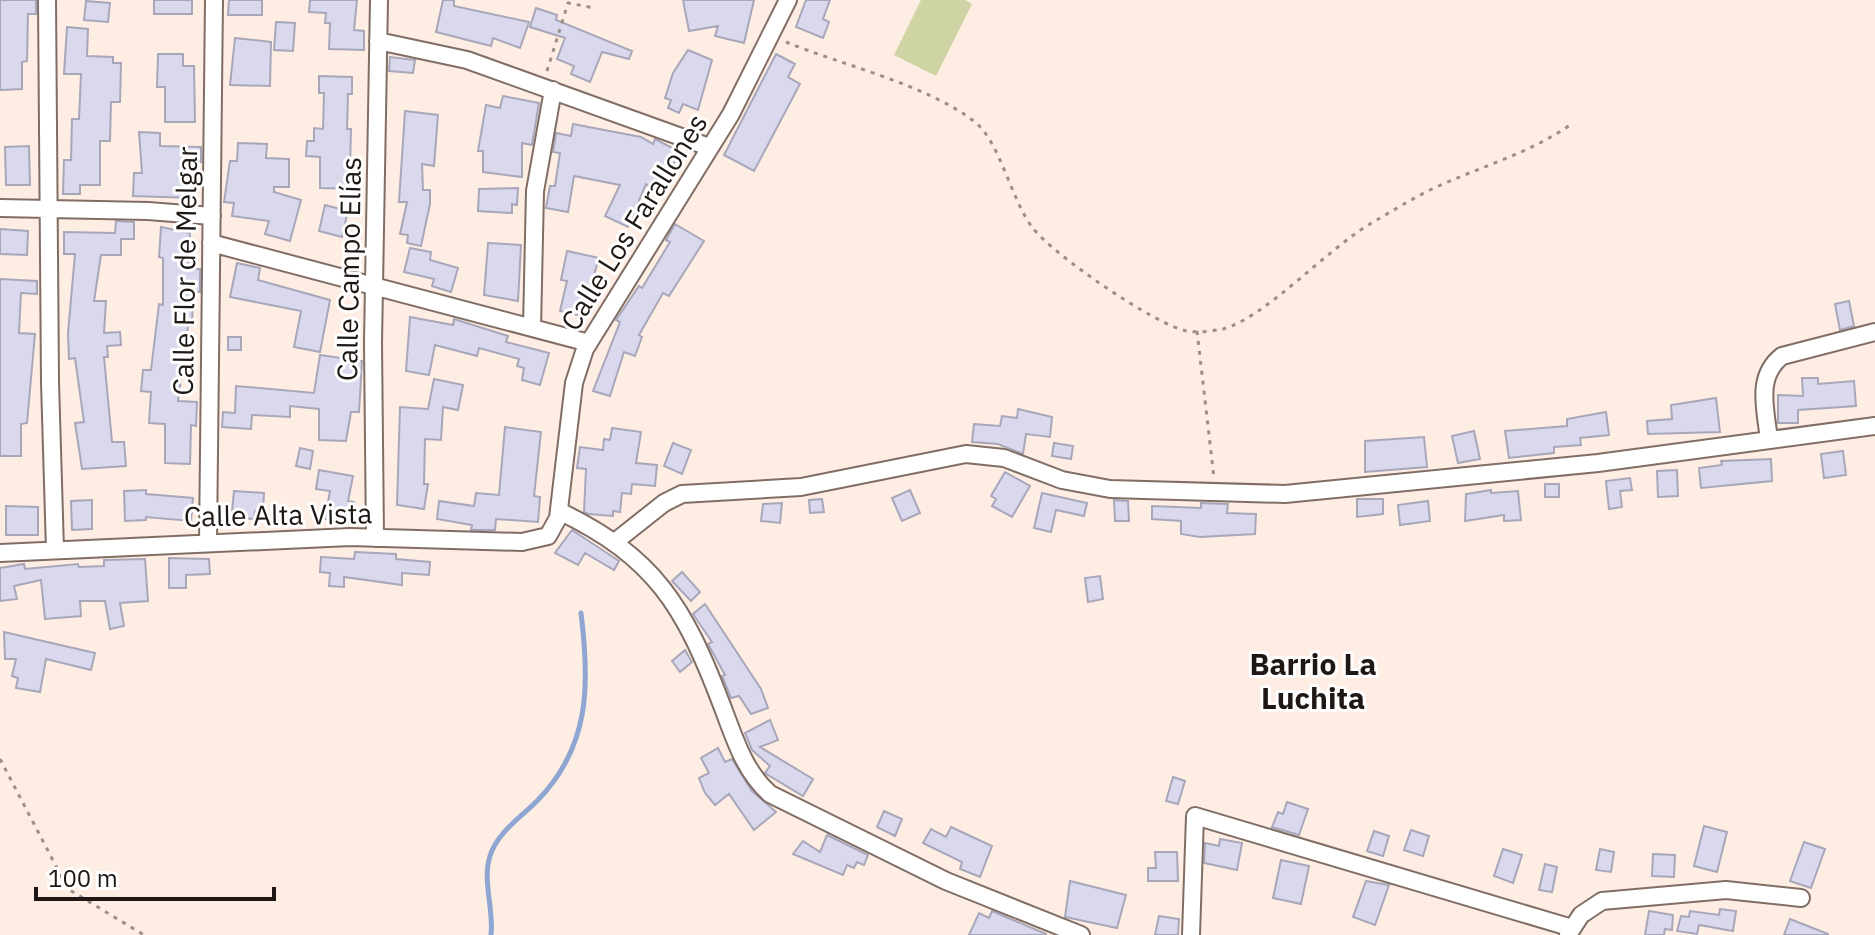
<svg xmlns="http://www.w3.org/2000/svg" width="1875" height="935" viewBox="0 0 1875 935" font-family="'IBM Plex Sans',sans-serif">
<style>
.green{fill:#cfd4a5}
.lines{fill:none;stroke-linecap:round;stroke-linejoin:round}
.stream{stroke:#8ea6d1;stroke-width:5}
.building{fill:#dad8ed;stroke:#a8a7ba;stroke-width:2}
.street-casing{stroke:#806e64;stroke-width:20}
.path{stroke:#9c8f88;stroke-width:3;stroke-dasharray:4 6;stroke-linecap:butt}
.street{stroke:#fff;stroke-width:16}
.labels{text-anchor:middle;stroke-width:6;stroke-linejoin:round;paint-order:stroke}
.street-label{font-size:28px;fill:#1e1713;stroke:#fefefe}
.neighbourhood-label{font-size:30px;font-weight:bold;fill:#1e1713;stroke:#fefefe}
</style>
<rect width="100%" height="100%" fill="#feede3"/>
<path class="green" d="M921,0H965L972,4L936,76L894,55Z"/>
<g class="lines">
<path class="stream" d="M491,935C494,909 482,881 490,856C497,833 520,818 537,801C590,747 590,685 581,613"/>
</g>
<path class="building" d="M0,0H36V14H28L27,61L22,62V89L0,90Z
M154,0H192V14H154Z
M229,0H262V15H228Z
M310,0H357L354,30L364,31V50L329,49L330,23H325L326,13L309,12Z
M443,0H454V6L529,22L520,48L493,38L491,46L436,32Z
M683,0H754L744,43L715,36L718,26L689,31Z
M806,0H830L823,19L829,22L823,38L796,27Z
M86,1L110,3L108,22L84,20Z
M536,8L557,15L556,20L632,51L629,59L602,52L590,82L571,74L574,66L557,59L565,38L530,27Z
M276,22L295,23L293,51L274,50Z
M67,27L88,29L87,56L113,57V63H121L120,102H111L110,141H100V185H80V194H63L64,160H71L72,119H79L81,74H64Z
M235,38L271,42L270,86L230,85Z
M688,50L712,60L698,110L683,104L679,113L668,108L671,100L665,98L673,73Z
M158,54H183V66H194L195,122H165V87H157Z
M776,54L795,64L788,77L800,84L754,171L724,155Z
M390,57L415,60L413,73L389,71Z
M319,76L352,77V94H348L347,129H351L350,168H358L357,189L320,188V157L306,156L307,141H314V128L323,129L324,93H319Z
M503,96L539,103L532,145L522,143V177L483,172V151H478L486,105L500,108Z
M405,111L438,115L434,166L422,164L423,190H430V204L421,246L407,243L408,235L400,234L407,202H399Z
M573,124L641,137L653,144L655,139L680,152L659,192L646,184L628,227L605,216L620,185L574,176L568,212L546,208L550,186H555L560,153L553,152L556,133L571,136Z
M139,132L160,133V146L201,147V162H194L193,198L133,196L134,173H142Z
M238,143L267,144L266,158L289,159V187H274V192L301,200L290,241L265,234L269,221L232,216L234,203L224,202L230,161H237Z
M29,146L30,185H6L5,147Z
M518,188L517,205L512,204V213L478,211L479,189Z
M325,205L348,211L342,237L319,231Z
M116,221L134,222V239H121V255H101L94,301H106L104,333L120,332L121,345L107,346L108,357H104L112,442H124L126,466L82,469L75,423L84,422L75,358L69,359L68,333L75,254H64V232L115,233Z
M675,224L704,241L669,296L663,293L639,335L642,337L635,356L624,352L610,396L593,391L620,322L616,320L639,286L642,288L670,242L666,240Z
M161,227L190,233L188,269H200V292H193L192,326H188L178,401L197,402L196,426L191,425L190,464L165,463V424L149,423L151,392L141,391L143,370H151L159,304L163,305V258L159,257Z
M0,229L28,231L27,255L0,254Z
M488,243L521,245L518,301L484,295Z
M410,248L431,252L430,260L458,268L451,292L432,286L434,279L404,272Z
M567,251L599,258L582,316L560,311L567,281L561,280Z
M237,263L260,268L258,280L330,300L320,352L294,347L301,311L230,297Z
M0,279L37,281V294L21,293L19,333L35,334L27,423L21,424V456H0Z
M1849,301L1854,326L1840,330L1835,304Z
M410,317L453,325L454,319L508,336L506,342L549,353L540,385L522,380L524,368L517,366L519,359L479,348L477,356L435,345L429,375L406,371Z
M228,337H241V350H228Z
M320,355L362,361L359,412H351L346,441L319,440V409L290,406V417L252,415L251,429L222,427L223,412L235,413L236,386L314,393Z
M1802,378H1818V384L1854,381L1856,406L1798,410V423H1778V395L1803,396Z
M434,379L463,385L458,410L443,407L441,440L425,439L424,484H428L424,509L397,505L400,407L428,409Z
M1716,398L1720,432L1648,434L1647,421L1672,419L1671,405Z
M1018,409L1052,417L1050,437L1026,434L1023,454L998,444L972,442L974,424L1000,426L1002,416L1017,418Z
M1606,412L1609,435L1580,438L1581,445L1554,447V453L1509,458L1505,431L1567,426V419Z
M505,427L541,432L534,496L540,497L538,522L496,519L495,530H471L472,525L437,519L439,501L474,506L476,493L499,495Z
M612,428L641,432L636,463L657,465L655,486L632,484L631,494L622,493L620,512L613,511V516L588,514L584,512L586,469L577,468L580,447L603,450L604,439L610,440Z
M1474,431L1480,459L1458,463L1452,436Z
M1424,437L1427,467L1365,472V441Z
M673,443L691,450L682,474L664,466Z
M1054,443L1073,446L1071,459L1052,456Z
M300,448L313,451L310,469L296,466Z
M1843,451L1846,475L1824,478L1821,454Z
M1771,459L1772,481L1701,488L1699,468L1722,465L1721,461Z
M319,470L353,476L348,501L354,502L350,523L325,519L330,491L316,489Z
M1677,470L1678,496L1658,497L1657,471Z
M1005,472L1030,486L1012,517L992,506L996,499L991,496Z
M1630,478L1632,490L1620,491L1622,507L1609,509L1606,481Z
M1545,484H1559V497H1545Z
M146,490V494L193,498L191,521L146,517V520L125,521L124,491Z
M910,490L920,513L902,521L892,498Z
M1491,490V493L1518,491L1521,520L1504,521V515L1465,521L1466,494Z
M234,491L264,493L263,511H255L254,519L238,518V511H232Z
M1042,493L1087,503L1084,516L1056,510L1051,532L1034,528Z
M822,499L824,512L810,513L809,500Z
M1357,499H1383V514L1357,517Z
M92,500V529L72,530L71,501Z
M1114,500L1128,501L1129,521H1115Z
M1428,501L1430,521L1400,525L1398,505Z
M782,503L780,523L761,521L763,504Z
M1201,503L1228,504L1227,513L1256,514L1255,534L1200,537L1181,534V521L1152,519V506L1201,508Z
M6,506L38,507V535H6Z
M572,530L619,561L614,570L585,553L578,565L555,553Z
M355,552L396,554V559L430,562L429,575L402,573V585L344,577V587L329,586L330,573L320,572L321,557L354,559Z
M169,558L209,559L210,574L186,575V588H169Z
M145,559L148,601L120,603L124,626L110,629L105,601H80L81,616L45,619L41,580L14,586L17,599L0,601V568L24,564L25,569L78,564L79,567L104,566V560Z
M682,572L700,592L691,601L672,581Z
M1100,576L1103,599L1088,602L1085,578Z
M705,604L761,689L768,708L751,714L739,696L731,698L722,676L725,675L708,644L712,642L693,614Z
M4,632L95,653L91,670L46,659L40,692L16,688L18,678L12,676L16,659H5Z
M685,650L692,662L680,672L672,661Z
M770,720L778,740L760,747L813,779L803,796L768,775L765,773L770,766L752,750L745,733Z
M718,748L725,762L732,759L752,791L776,812L754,830L729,794L715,805L705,793L699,778L709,773L701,758Z
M1173,777L1185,781L1178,804L1166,801Z
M1287,802L1308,809L1299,835L1272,827L1278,812L1283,814Z
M884,811L902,819L895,836L877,827Z
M1704,826L1727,832L1717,872L1694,866Z
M951,827L992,846L980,877L960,869L962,862L923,843L931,829L946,837Z
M1411,830L1429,836L1423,856L1404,850Z
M1374,831L1389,836L1383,856L1367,851Z
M827,835L868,855L864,865L857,862L854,868L847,865L843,875L793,854L803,841L820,852Z
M1220,839L1242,843L1237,870L1204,863L1205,843L1219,846Z
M1804,842L1825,849L1811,888L1790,881Z
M1503,849L1522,855L1513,883L1494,876Z
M1600,849L1614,852L1611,872L1596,870Z
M1155,852H1177L1178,881H1148V868H1156Z
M1653,854L1675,855L1674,877L1652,876Z
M1281,860L1309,866L1301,904L1273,898Z
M1545,864L1557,867L1552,892L1539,890Z
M1070,881L1126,895L1117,928L1065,917Z
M1366,881L1389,885L1375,925L1353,917Z
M1720,909L1736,911L1733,931L1699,925L1697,934L1677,931L1681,916L1689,917L1690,911L1719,915Z
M992,911L1046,934V935H969L979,913L989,918Z
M1649,911L1673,915L1672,930L1665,929L1664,935H1645Z
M1159,916L1179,919L1178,935H1155Z
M1790,919L1828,934V935H1784Z"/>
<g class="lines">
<defs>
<path id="street" d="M47,0L50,382L55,550
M378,41L467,60L709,147
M0,208L148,211L212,216
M211,243L589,343
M532,328L535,191L553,90
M1769,440C1766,410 1755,377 1782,356L1875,332
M559,511C655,557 684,606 721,703C734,736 743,770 770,794L946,881L1081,935
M375,538L373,343L379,0
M616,541L664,503L682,494L801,487L966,454L1004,458L1062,480L1110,489L1285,494L1598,463L1875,426
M208,542L214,0
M0,553L350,537L522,542L548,536L558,518L574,383L585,349L731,114L788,0
M1191,935L1195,816L1572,928
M1568,935L1581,915L1602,901L1726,890L1801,898"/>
</defs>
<use href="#street" class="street-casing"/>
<path class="path" d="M786,42C842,65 928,85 975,122C1000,142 1011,199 1032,227C1052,254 1155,325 1187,331C1199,333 1212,331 1223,329C1266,317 1326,250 1370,224C1389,213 1408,201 1428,191C1475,168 1527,155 1570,125
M547,71L568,3L595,8
M1197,331L1214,478
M0,759L68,889L144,935"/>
<use href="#street" class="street"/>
</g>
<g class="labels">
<g class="street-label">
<text transform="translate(634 222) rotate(-58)" y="10">Calle Los Farallones</text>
<text transform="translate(349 269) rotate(-89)" y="10">Calle Campo Elías</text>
<text transform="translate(185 271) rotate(-89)" y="10">Calle Flor de Melgar</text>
<text transform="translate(278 515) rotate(-1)" y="10">Calle Alta Vista</text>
</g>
<g class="neighbourhood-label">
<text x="1313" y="675">Barrio La<tspan x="1313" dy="34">Luchita</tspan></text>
</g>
</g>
<path d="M36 887v12h238v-12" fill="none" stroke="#1e1713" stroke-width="4"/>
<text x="48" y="887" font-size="24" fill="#1e1713" stroke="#fefefe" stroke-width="6" paint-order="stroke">100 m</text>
</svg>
